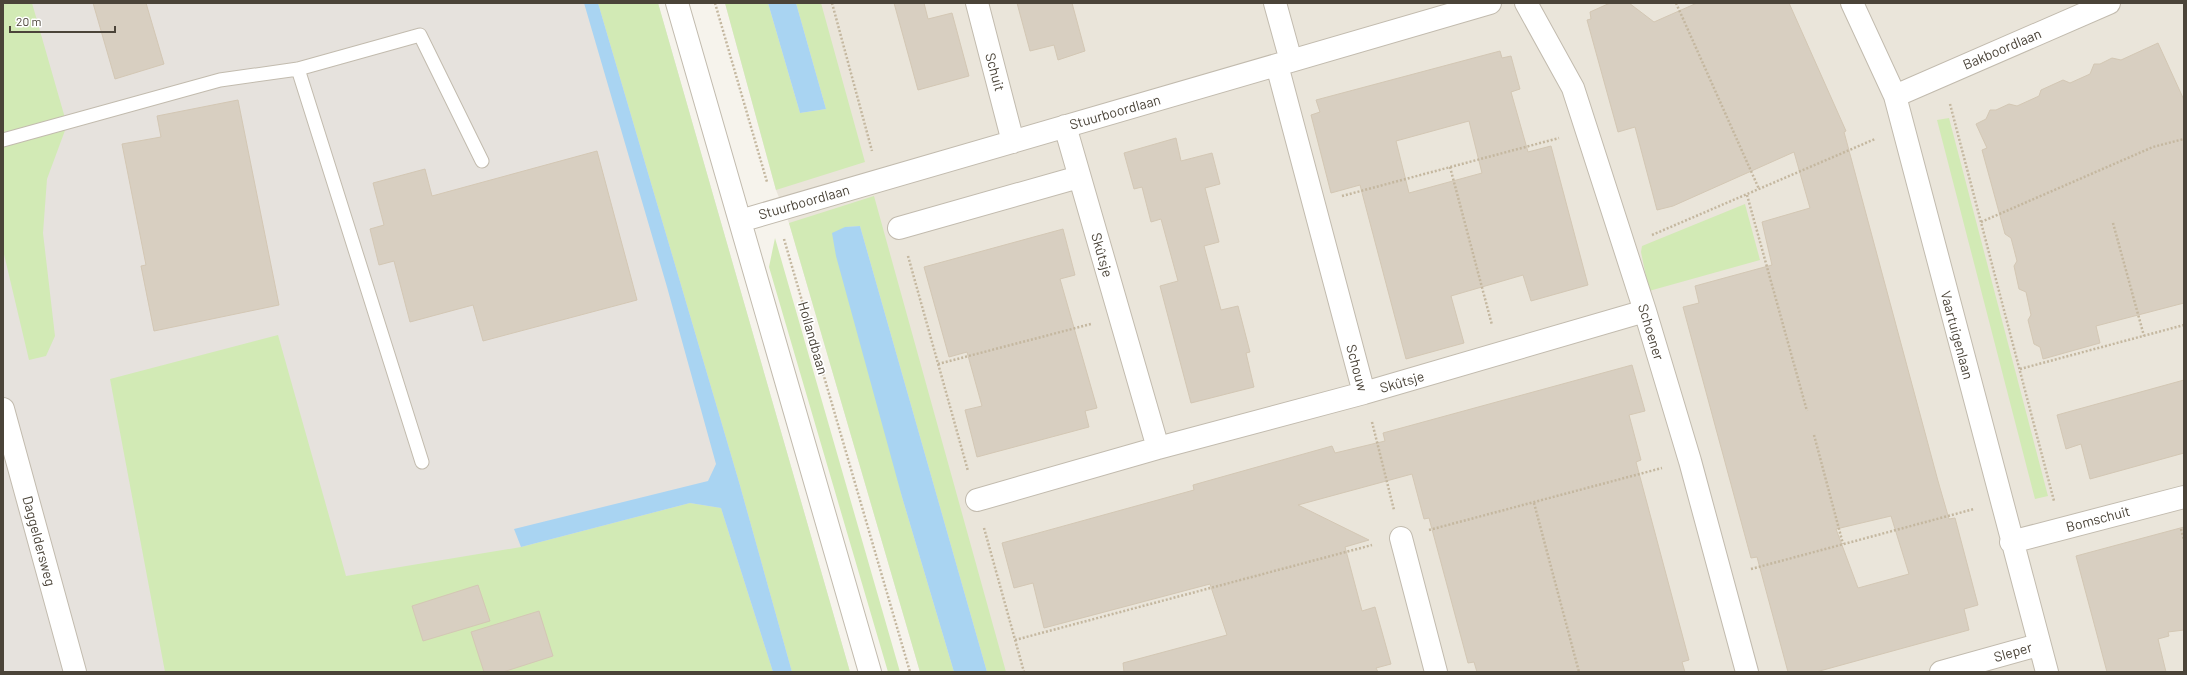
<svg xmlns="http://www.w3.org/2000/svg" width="2187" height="675" viewBox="0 0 2187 675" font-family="Barlow,sans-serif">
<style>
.residential{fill:#eae5da}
.industrial{fill:#e6e2dd}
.green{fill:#d2eab5}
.water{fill:#a9d4f2}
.building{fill:#d8cfc1;stroke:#d3c7b4;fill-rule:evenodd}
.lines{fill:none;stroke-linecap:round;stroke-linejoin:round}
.service-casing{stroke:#c2bbae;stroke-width:15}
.minor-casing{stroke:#c2bbae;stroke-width:24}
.path{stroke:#c4b79f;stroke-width:2.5;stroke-dasharray:2 2;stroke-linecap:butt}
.service{stroke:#fff;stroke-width:13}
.minor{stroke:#fff;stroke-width:22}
.labels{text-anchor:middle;stroke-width:3.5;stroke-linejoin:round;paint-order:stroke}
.street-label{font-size:14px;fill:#4b4439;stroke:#fff}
</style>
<rect width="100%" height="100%" fill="#f6f3ec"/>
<path class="residential" d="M725,3H2184V672H920L789,223L776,190Z"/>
<path class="industrial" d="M3,3H658L850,672H3Z"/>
<path class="green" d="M3,3H32L67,125L47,179L43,233L55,336L46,356L29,360L3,250Z
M598,3H658L850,672H792L739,482Z
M725,3H768L800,113L826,109L796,3H821L865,162L776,190Z
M1949,118L2048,496L2035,499L1937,120Z
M874,196L1006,672H987L860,226L846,227L902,497L954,672H920L789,223Z
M1745,204L1760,260L1649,291L1641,252L1642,246Z
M775,238L900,672H888L769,267Z
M278,335L346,576L521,547L690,503L721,508L773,672H165L110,379Z"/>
<path class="water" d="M584,3H598L739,482L792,672H773L721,508L690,503L521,547L514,529L708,481L716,464L667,287Z
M768,3H796L826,109L800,113Z
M860,226L987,672H954L902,497L836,256L832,233L845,227Z"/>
<path class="building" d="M93,3H146L164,64L115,79Z
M894,3H924L928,19L952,13L969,76L918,90Z
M1017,3H1072L1085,51L1058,60L1054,45L1030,51Z
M1610,3H1629L1654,22L1697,3H1789L1846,131L1844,132L1938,481L1949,519L1955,518L1978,605L1964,609L1969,630L1816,672H1788L1757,557L1751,558L1683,307L1699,303L1695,286L1772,265L1762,222L1810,208L1794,152L1673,206L1657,210L1635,127L1618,132L1587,20L1591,19L1590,12ZM1891,516L1909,574L1858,588L1836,529Z
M2158,43L2184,100V303L2096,326L2100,343L2043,359L2040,347L2034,344L2028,320L2031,315L2026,292L2019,289L2014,266L2017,261L2011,238L2005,234L1982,150L1987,148L1976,124L1986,119L1990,110H1996L2009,104L2017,106L2039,96L2041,90L2063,80L2070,83L2090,74L2094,64H2100L2112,58L2121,60Z
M1500,51L1502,58L1511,56L1520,89L1511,92L1528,152L1551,146L1588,285L1531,301L1523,275L1451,296L1464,343L1406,359L1360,185L1331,193L1311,115L1320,112L1316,100ZM1469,121L1482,173L1409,193L1396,141Z
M238,100L279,305L154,331L141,266L146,265L122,144L161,137L157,116Z
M1176,138L1181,161L1212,153L1220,184L1205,188L1219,242L1204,246L1221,310L1238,306L1250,352L1246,353L1254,387L1191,403L1160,286L1178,281L1161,219L1151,222L1142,187L1134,189L1124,153Z
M597,151L637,300L483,341L473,305L410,322L394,261L379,265L370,229L384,225L373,183L425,169L432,196Z
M1063,229L1075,275L1060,279L1097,408L1085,411L1089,427L977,457L965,410L982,406L967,352L949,357L924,267Z
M1632,365L1645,411L1629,415L1641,460L1636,462L1689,660L1682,662L1685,672H1477L1474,662L1468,663L1429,518L1424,519L1412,474L1298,505L1369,540L1345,547L1362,611L1375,607L1391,664L1376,668L1378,672H1124L1123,663L1227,635L1210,584L1044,628L1033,583L1014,588L1002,543L1194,490L1193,485L1332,446L1335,453L1385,441L1383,433Z
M2184,380V453L2090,479L2081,444L2066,449L2057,415Z
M2184,527V630L2168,632L2169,636L2158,639L2166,672H2107L2076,556Z
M478,585L490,621L423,641L412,606Z
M539,611L553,656L503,672H484L471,632Z"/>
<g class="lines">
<defs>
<path id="service" d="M298,69L422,462
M3,140L220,80L298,69L420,35L482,161"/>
<path id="minor" d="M677,3L870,672
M977,3L1013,142
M1275,3L1291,61
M1526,3L1573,88L1645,311L1690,461L1747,672
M1852,3L1895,96L2047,672
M1277,65L1364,393
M1895,96L2109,3
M1065,126L1158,448
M740,221L1490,3
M899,228L1079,177
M3,409L75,672
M977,500L1158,448L1364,393L1645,311
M1401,538L1436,672
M2011,542L2184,497
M1941,672L2038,645"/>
</defs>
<use href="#service" class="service-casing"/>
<use href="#minor" class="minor-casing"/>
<path class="path" d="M715,3L767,182
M832,3L872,151
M1676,3L1759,189
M1950,104L2054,501
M1450,167L1492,325
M1747,195L1807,411
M1342,196L1559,138
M1981,222L2153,147L2184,139
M2113,223L2144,336
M1652,235L1875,139
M784,239L910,672
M908,256L968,471
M938,364L1091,324
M2020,369L2184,325
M1372,422L1394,510
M1814,435L1843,544
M1534,503L1579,672
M984,528L1024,672
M2181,529L2184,540
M1429,530L1662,468
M1751,569L1974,509
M1015,640L1372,545"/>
<use href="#service" class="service"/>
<use href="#minor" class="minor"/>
</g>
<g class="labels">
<g class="street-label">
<text transform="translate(2002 49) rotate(-23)" y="5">Bakboordlaan</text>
<text transform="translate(995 72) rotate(75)" y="5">Schuit</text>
<text transform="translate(1115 112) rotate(-16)" y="5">Stuurboordlaan</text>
<text transform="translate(804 202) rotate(-16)" y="5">Stuurboordlaan</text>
<text transform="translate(1102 255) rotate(74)" y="5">Skûtsje</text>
<text transform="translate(1651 332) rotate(73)" y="5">Schoener</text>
<text transform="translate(1957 335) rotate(75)" y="5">Vaartuigenlaan</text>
<text transform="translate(813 338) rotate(74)" y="5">Hollandbaan</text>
<text transform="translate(1357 368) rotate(75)" y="5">Schouw</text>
<text transform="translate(1402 382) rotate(-16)" y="5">Skûtsje</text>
<text transform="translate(2098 519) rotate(-15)" y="5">Bomschuit</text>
<text transform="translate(39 541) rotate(75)" y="5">Daggeldersweg</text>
<text transform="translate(2013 652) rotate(-16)" y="5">Sleper</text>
</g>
</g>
<rect width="2187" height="675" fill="none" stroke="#4b4439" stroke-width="8"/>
<path d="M10 26v6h105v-6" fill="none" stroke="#4b4439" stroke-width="2"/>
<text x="16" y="26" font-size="12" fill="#4b4439" stroke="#ffffff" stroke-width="3" paint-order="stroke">20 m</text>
</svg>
